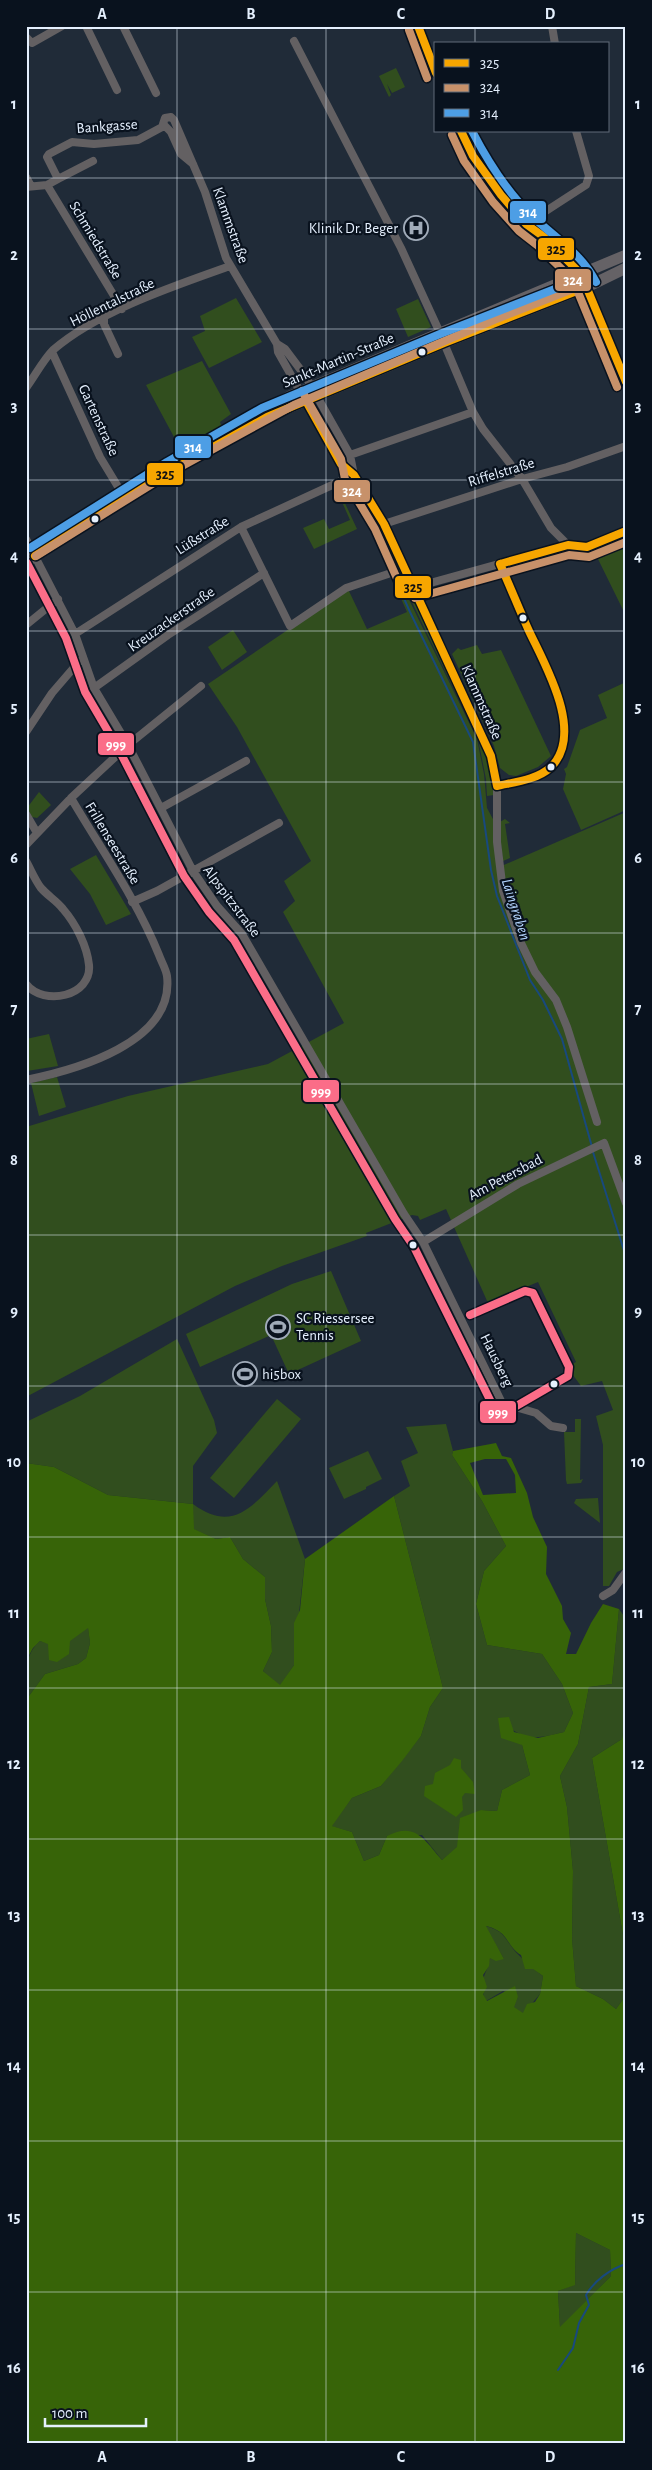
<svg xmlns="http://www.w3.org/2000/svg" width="652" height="2470" viewBox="0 0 652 2470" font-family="'Alegreya Sans',sans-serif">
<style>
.green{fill:#314e1e}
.forest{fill:#376408;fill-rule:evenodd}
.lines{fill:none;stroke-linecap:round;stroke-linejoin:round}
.stream{stroke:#18497e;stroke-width:2}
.street{stroke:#636062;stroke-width:8}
.secondary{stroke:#656266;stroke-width:11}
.bus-1-casing{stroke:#09121e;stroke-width:11}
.bus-2-casing{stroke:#09121e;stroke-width:11}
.bus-3-casing{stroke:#09121e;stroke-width:11}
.bus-4-casing{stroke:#09121e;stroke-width:11}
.bus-1{stroke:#f7a600;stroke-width:8}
.bus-2{stroke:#c7916a;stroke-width:8}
.bus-3{stroke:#4d9ee5;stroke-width:8}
.bus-4{stroke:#fb6d88;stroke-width:8}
.grid{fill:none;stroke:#e5f0fe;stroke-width:1;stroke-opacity:0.55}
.bus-dot{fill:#e5f0fe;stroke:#09121e;stroke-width:2}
.labels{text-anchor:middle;stroke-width:4.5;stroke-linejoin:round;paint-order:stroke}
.street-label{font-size:15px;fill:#e5f0fe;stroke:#09121e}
.poi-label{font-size:15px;fill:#e5f0fe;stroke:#09121e;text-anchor:start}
.water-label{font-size:16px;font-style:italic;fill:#b2d3fc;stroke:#09121e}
.line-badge{stroke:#09121e;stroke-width:2}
.badge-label{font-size:14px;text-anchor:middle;font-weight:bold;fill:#fff}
.pale-badge-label{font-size:14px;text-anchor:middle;font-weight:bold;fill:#111}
.neatline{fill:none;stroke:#e5f0fe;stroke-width:2}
.grid-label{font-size:16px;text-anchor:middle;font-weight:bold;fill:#e5f0fe}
</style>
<rect width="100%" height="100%" fill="#202b38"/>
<path class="green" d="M396,68L405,87L392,93L387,84L391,95L389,97L379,76Z
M236,298L262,342L209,368L192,337L205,331L200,316Z
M418,299L431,327L408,337L396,309Z
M202,361L231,414L220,422L222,428L181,450L146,385Z
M344,501L357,529L314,549L303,528L324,519L329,529L350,520L342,502Z
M626,546V616L598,559Z
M401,569L488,757L494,795L487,796L486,779L478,739L397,571Z
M396,573L477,739L484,774L487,808L494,821L497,868L626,812V1568L617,1572L609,1586H603V1445L596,1416L613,1410L602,1381L581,1386L567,1367L576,1362L538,1282L488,1303L446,1209L420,1220L418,1216L412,1215L366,1233L367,1236L282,1266L235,1286L26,1397V1127L128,1096L268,1064L344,1023L283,912L295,901L284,881L311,861L237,727L208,684L348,589L367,629L407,612L391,576Z
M233,630L247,652L222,670L208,647Z
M477,645L482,654L501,650L551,756L538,767L516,776L509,775L500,768L494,746L452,654L458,648L461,650Z
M626,682V810L581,830L563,789L566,774L564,769L567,767L580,730L607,718L598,695Z
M39,792L51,805L37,818L32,817L27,808Z
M505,819L510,823L505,824L510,858L503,861L498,823Z
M96,855L131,914L106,925L90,894L70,869Z
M49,1034L58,1066L27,1071L26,1039Z
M57,1077L66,1107L39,1116L31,1083Z
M331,1271L361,1341L289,1374L271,1335L200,1367L186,1334L292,1284Z
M177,1339L214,1420L217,1433L193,1466V1504C231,1532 250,1509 277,1481L305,1559L299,1613L294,1627V1665L280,1686L263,1671L272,1652L271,1626L265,1599V1577L243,1559L230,1537L216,1539L193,1529V1504L108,1495L54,1467L26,1463V1422L80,1396Z
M277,1399L301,1419L234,1498L210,1478Z
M575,1419H581L580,1480L583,1479L581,1483L567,1484L566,1480L564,1432H575Z
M446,1424L453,1451L452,1455L482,1501L506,1546L484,1571L476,1604L487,1645L542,1654L562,1684L573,1713L564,1732C533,1740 523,1741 498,1718L522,1745L530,1775L502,1790L497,1811L481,1810L457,1848L442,1860L422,1835L387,1836L379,1855L364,1861L352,1832L331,1826L352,1798L381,1786L421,1736L430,1707L443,1688L394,1496L410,1486L401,1461L418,1453L406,1427Z
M368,1451L382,1479L366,1487V1489L344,1499L329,1468Z
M598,1498L600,1523L574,1503L576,1499Z
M619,1609L626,1619V1714L622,1739L592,1758L626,1952V1995L616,2009L603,1999L576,1986L572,1938L573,1871L567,1807L560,1776L578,1744L589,1687L612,1684Z
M88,1627L90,1643L86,1658L78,1664L45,1674L26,1700C26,1678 22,1657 40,1641C59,1648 73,1638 88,1627Z
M485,1926C504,1931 503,1936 514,1950C520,1957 535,1971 543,1976L540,1994L523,2014L513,2007L518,1997L503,1991L486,2001C476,1980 488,1975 490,1957L504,1959Z
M576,2233L610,2250L611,2276L560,2328L558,2291L575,2284Z"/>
<path class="forest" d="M496,1443L502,1456L511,1458L527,1493L533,1517L547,1547L546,1574L562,1606L563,1619L571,1633L566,1654H576L591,1623L603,1604L619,1609L612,1684L589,1687L578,1744L560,1776L567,1807L573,1871L572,1938L576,1986L603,1999L616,2009L626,1995V2444H26V1700L45,1674L78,1664L86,1658L90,1643L88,1628L70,1641L69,1654L57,1662L49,1660L48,1644L40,1641L33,1648L26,1661V1463L54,1467L108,1495L193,1504L194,1529L216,1539L230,1537L243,1559L265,1577V1599L271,1626L272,1652L263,1671L280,1685L294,1665V1623L300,1610L305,1559L394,1496L443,1688L430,1707L421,1736L402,1761L381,1786L352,1798L332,1826L352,1832L364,1861L379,1855L387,1836C416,1821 425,1841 442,1860L457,1847L460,1818L481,1810L497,1811L502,1790L530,1775L522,1745L501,1738L498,1718L509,1717L514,1732L538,1738L564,1732L573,1713L562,1684L542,1654L487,1645L476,1604L484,1571L506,1546L482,1501L452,1455L453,1451ZM485,1459H506L515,1475L516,1493L483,1495L470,1463ZM486,1926C510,1932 505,1945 521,1955L525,1969H533L543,1976L540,1994L535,2002L527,2004L523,2013L514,2007L518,1997L515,1986L487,2001L483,1994L487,1987L483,1975L489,1966L490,1958L496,1961L504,1959ZM576,2233L610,2250L611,2276L560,2327L558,2291L575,2285Z
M626,1714V1952L592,1758L622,1739Z
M454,1758L461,1760V1768L473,1782L475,1794L465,1793L462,1797L463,1810L456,1817L424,1796L425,1786L433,1784L435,1773L450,1765Z"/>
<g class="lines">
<path class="stream" d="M378,540L410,612L473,742L491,870L497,896L530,980L543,1000L562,1039L592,1147
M593,1152L626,1257
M558,2370L573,2348L579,2323L589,2305L586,2295C594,2281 610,2269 626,2264"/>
<path class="street" d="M86,26L117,90
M123,26L156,93
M418,26L436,74
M552,26L555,44
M26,37L32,43L62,26
M294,41L401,248L440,333
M461,131L473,156L501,195L526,224L544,237L581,274L626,383
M193,164L181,154L171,132L163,124L165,118L171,117L174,120L205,192L226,258L277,344L278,352L341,464L354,475L384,524L412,588L443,649L491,756L497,786V842L503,891L521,943L535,972L556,1000L567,1027L597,1122
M26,177L31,186
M58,179L93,161
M47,185L122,309
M26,187L47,185L58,179L47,157L49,154L72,142L94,144L138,140L164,126
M526,224L586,185L589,176L576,131
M104,319V324L118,354
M444,343L473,412L483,429L522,479L551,528L568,545
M277,344L285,349L306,377L350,455L354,475
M52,352L100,457L123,495
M26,388C35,376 43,360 53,350C98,311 174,286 230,266
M350,455L473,412
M384,524L522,479L567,467L626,446
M241,527L290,626L346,588L388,574
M26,539L75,634L94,688L128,745L193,871L217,906L242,934L404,1214L423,1242L502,1403L536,1413L551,1426L563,1428
M412,588L568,545L587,547L626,531
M26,625L58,599
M75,634L241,527L354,475
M94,688L168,635L264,573
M26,732L52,693L83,657
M161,808L246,761
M26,814L37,833
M26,845L71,798L128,745L201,686
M26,861C31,870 35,880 41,888C48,896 57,901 63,909C76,924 87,946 89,965C92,996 44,1007 26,984
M132,902L157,891L279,823
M26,1080C75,1070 175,1043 167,976C166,969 161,961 159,955C137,900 101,849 71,798
M423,1242L518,1184L604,1143L626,1203
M603,1596L613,1590L626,1572"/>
<path class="secondary" d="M26,553L168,462L290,396L626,255
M26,562L172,470L267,417L444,343L587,287L626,268"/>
<defs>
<path id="bus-1" d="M418,26L436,73
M461,131L473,156L501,195L526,224L544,237L581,274L626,382
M306,401L341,464L354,475L384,524L491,756L497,786
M35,556L172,470L267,417L444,343L587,287
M500,564L568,545L587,547L626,531
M497,786C515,782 537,780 551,767C585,733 545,665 529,631C519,609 510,586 500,564"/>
<path id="bus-2" d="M409,30L427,78
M452,135L464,161L493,202L519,231L537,245L573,280L617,387
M302,391L341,459L345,479L375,529L403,592
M36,556L173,471L294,405L494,320L586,284
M415,598L569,555L589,557L626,542"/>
<path id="bus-3" d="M472,131C488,162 507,192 532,216C555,238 581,253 596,282
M30,548L167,462L262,408L440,334L583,278"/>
<path id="bus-4" d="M27,563L66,638L85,692L119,750L184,876L209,912L234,940L395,1219L414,1247L494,1408L499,1413L506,1412L568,1376L569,1367L533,1293L525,1291L470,1315"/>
</defs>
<use href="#bus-1" class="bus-1-casing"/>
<use href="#bus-2" class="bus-2-casing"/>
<use href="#bus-3" class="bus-3-casing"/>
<use href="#bus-4" class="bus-4-casing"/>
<use href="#bus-1" class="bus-1"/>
<use href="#bus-2" class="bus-2"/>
<use href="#bus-3" class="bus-3"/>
<use href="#bus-4" class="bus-4"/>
</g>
<path class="grid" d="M177,26V2444M326,26V2444M475,26V44M475,131V2444M26,178H626M26,329H626M26,480H626M26,631H626M26,782H626M26,933H626M26,1084H626M26,1235H626M26,1386H626M26,1537H626M26,1688H626M26,1839H626M26,1990H626M26,2141H626M26,2292H626"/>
<defs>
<symbol id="hospital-ring" viewBox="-11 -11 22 22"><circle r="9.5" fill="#09121e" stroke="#a0abb9" stroke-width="1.5"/><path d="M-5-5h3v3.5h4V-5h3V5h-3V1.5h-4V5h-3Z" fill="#a0abb9"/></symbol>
<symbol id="stadium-ring" viewBox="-11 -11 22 22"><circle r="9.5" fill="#09121e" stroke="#a0abb9" stroke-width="1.5"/><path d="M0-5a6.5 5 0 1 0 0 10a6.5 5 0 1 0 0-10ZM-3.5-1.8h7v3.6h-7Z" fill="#a0abb9"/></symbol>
</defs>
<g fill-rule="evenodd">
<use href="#hospital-ring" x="402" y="214" width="28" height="28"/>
<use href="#stadium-ring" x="264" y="1313" width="28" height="28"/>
<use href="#stadium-ring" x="231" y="1360" width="28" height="28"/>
</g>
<g class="bus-dot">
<circle cx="422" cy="352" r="4.5"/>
<circle cx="95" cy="519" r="4.5"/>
<circle cx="523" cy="618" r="4.5"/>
<circle cx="551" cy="767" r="4.5"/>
<circle cx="413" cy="1245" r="4.5"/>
<circle cx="554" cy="1384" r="4.5"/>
</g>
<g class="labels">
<g class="street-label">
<text transform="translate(107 126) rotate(-4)" y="5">Bankgasse</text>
<text transform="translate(231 225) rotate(70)" y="5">Klammstraße</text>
<text transform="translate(96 240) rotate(59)" y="5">Schmiedstraße</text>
<text transform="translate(112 302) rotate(-26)" y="5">Höllentalstraße</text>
<text transform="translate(338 360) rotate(-23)" y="5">Sankt-Martin-Straße</text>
<text transform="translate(99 420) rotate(65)" y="5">Gartenstraße</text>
<text transform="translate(501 472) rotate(-17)" y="5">Riffelstraße</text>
<text transform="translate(202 535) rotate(-32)" y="5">Lüßstraße</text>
<text transform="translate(171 619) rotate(-35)" y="5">Kreuzackerstraße</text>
<text transform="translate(482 702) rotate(66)" y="5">Klammstraße</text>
<text transform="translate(113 843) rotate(59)" y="5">Frillenseestraße</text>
<text transform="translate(232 901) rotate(53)" y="5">Alpspitzstraße</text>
<text transform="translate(505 1177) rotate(-28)" y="5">Am Petersbad</text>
<text transform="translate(497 1360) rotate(64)" y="5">Hausberg</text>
</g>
<g class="poi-label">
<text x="398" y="233" text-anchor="end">Klinik Dr. Beger</text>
<text x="296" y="1323">SC Riessersee<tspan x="296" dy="17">Tennis</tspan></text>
<text x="262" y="1379">hi5box</text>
</g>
<g class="water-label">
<text transform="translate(517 909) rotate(72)" y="6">Laingraben</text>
</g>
</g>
<g class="line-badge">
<rect x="509" y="200" width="38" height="24" rx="5" fill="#4d9ee5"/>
<rect x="537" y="237" width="38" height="24" rx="5" fill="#f7a600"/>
<rect x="554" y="268" width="38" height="24" rx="5" fill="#c7916a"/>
<rect x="174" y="435" width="38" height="24" rx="5" fill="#4d9ee5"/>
<rect x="146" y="462" width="38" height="24" rx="5" fill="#f7a600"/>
<rect x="333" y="479" width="38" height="24" rx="5" fill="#c7916a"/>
<rect x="394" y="575" width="38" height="24" rx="5" fill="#f7a600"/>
<rect x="97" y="732" width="38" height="24" rx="5" fill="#fb6d88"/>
<rect x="302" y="1079" width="38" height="24" rx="5" fill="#fb6d88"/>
<rect x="479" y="1400" width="38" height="24" rx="5" fill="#fb6d88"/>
</g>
<g class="badge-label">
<text x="528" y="217">314</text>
<text x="573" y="285">324</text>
<text x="193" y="452">314</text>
<text x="352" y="496">324</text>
<text x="116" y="749">999</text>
<text x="321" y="1096">999</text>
<text x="498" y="1417">999</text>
</g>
<g class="pale-badge-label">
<text x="556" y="254">325</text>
<text x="165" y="479">325</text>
<text x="413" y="592">325</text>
</g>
<rect width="652" height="2470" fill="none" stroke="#09121e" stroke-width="55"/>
<rect x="434" y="42" width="175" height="90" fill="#09121e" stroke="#616b78"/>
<rect x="444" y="59" width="25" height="8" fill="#f7a600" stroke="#616b78"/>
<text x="480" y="68" font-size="15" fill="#e5f0fe">325</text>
<rect x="444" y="84" width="25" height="8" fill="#c7916a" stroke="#616b78"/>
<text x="480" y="92" font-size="15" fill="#e5f0fe">324</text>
<rect x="444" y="109" width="25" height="8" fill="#4d9ee5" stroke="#616b78"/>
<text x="480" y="118" font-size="15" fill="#e5f0fe">314</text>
<path d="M45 2418v8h101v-8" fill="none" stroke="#e5f0fe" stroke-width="2.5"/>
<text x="52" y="2418" font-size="15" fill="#e5f0fe" stroke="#09121e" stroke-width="4" paint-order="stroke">100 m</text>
<rect x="28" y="28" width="596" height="2414" class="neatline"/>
<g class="grid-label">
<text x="102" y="19">A</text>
<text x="251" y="19">B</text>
<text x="401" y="19">C</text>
<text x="550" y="19">D</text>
<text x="14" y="109">1</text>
<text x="638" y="109">1</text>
<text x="14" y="260">2</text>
<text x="638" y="260">2</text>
<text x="14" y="411">3</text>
<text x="638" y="411">3</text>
<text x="14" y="561">4</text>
<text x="638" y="561">4</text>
<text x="14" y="712">5</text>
<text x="638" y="712">5</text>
<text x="14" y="863">6</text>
<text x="638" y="863">6</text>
<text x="14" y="1014">7</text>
<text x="638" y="1014">7</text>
<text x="14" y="1165">8</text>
<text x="638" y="1165">8</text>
<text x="14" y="1316">9</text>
<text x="638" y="1316">9</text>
<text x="14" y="1467">10</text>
<text x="638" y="1467">10</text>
<text x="14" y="1618">11</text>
<text x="638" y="1618">11</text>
<text x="14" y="1769">12</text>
<text x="638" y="1769">12</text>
<text x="14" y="1920">13</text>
<text x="638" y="1920">13</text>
<text x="14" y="2071">14</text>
<text x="638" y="2071">14</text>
<text x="14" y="2222">15</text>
<text x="638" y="2222">15</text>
<text x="14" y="2373">16</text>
<text x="638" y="2373">16</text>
<text x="102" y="2462">A</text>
<text x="251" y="2462">B</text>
<text x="401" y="2462">C</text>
<text x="550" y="2462">D</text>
</g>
</svg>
